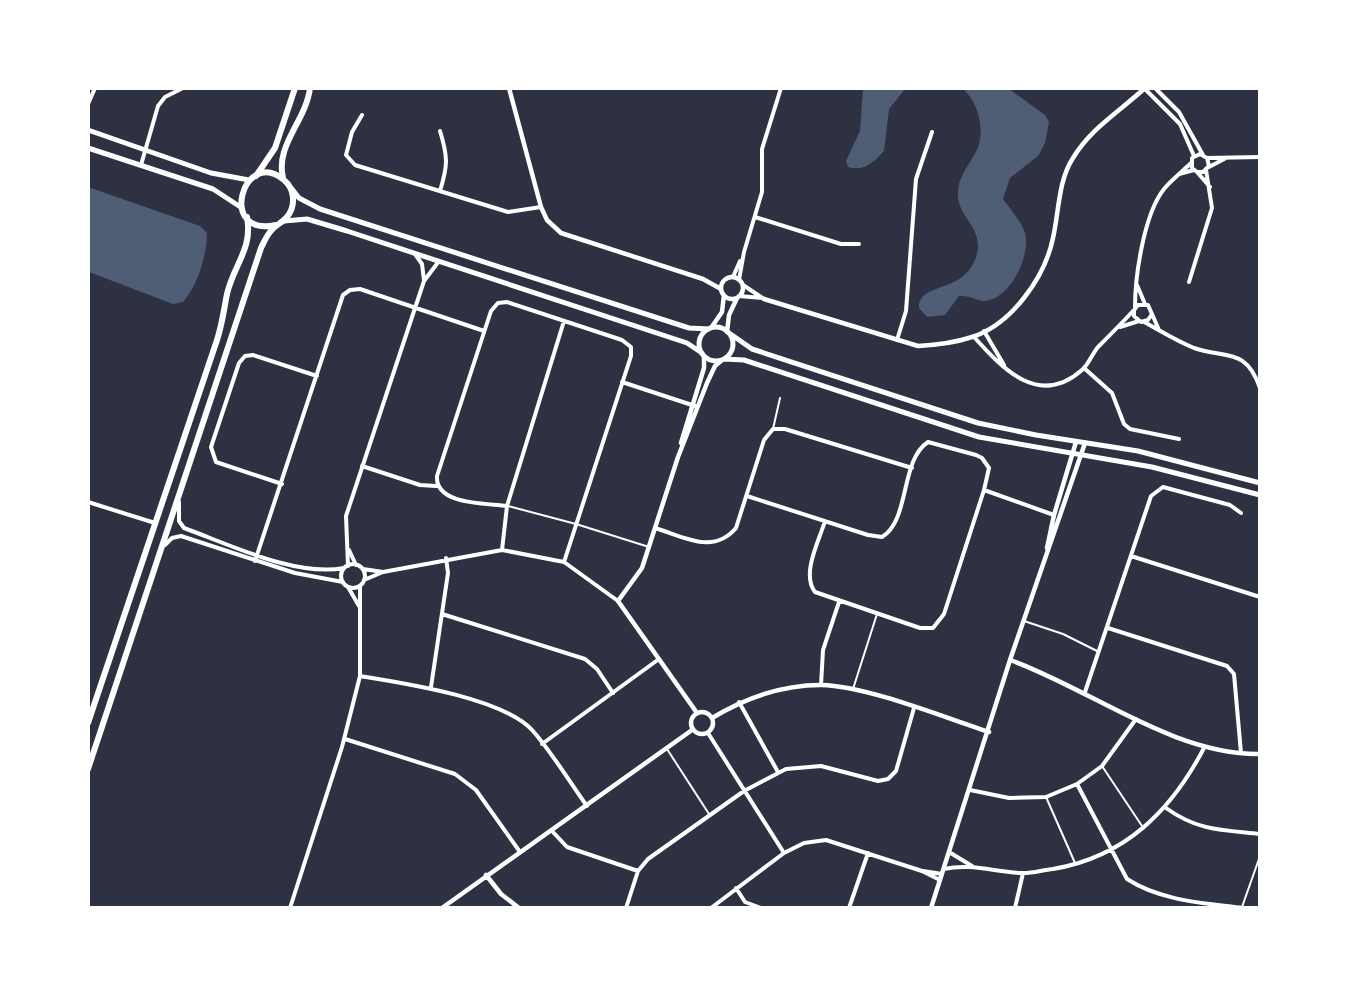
<svg xmlns="http://www.w3.org/2000/svg" width="1348" height="996" viewBox="0 0 1348 996" font-family="Spectral,serif">
<style>
.water{fill:#4f5d75}
.lines{fill:none;stroke-linecap:round;stroke-linejoin:round}
.service{stroke:#fff;stroke-width:2}
.minor{stroke:#fff;stroke-width:4}
.tertiary{stroke:#fff;stroke-width:4.5}
.secondary{stroke:#fff;stroke-width:5}
.primary{stroke:#fff;stroke-width:6}
</style>
<rect width="100%" height="100%" fill="#2d3142"/>
<path class="water" d="M863,89H905L889,109L884,151C874,162 864,172 848,167L846,161L860,131Z
M963,89H1009L1045,115L1049,122L1045,143L1038,156L1010,178L1003,199C1010,209 1019,219 1024,230C1033,252 1011,299 985,301C976,301 971,295 959,296L945,315L927,317L919,308C919,282 959,294 974,262C988,231 961,221 958,198C956,179 968,167 976,152C986,132 979,103 963,89Z
M88,187L200,226L207,233C207,255 197,287 183,302L173,304L89,272Z"/>
<g class="lines">
<path class="service" d="M773,429L780,398
M508,506L576,524L649,547
M1024,621L1063,634L1099,652
M853,689L877,614
M667,749L709,814
M1102,766L1142,826
M1046,797L1075,863
M1242,907L1260,856"/>
<path class="minor" d="M1155,88L1179,112L1203,155
M1145,89L1180,124L1194,156
M88,104L95,88
M362,115L352,132L346,155L355,165L508,212L541,207
M440,131C448,157 448,165 440,191
M1207,158L1209,166L1203,172H1197L1192,168V158L1200,154L1207,158L1260,157
M141,165L158,106L165,97L183,88
M1209,167L1226,158
M1197,172L1210,187
M1179,174L1194,170
M755,217L841,244H859
M415,254L422,264L424,280
M733,277L740,261
M739,280L744,252L762,192V149L781,88
M1189,282L1212,208L1206,170
M743,285L764,299
M1137,285L1145,304
M739,296L763,298
M1135,307C1135,276 1144,214 1164,189C1171,180 1182,172 1191,163
M1152,314L1148,320L1141,322L1134,316V310L1138,305H1148L1159,330
M1144,322C1161,331 1176,341 1194,348C1226,359 1246,347 1260,388
M1120,327L1139,321
M984,331L1004,365
M974,337C1003,369 1039,408 1082,370C1089,364 1092,354 1098,347C1110,335 1122,323 1134,310
M897,340L906,311L916,179L932,132
M1084,368L1112,393L1124,424L1130,429L1179,439
M622,382L695,406
M362,466L420,485L436,486
M282,484L216,462L211,447L239,363L245,356L253,355L317,376
M984,490L1054,515
M747,496L868,535L882,537C910,521 900,460 928,442L976,455L982,458L989,468L984,490L944,614L933,628H920L815,592C801,574 819,541 825,521
M88,502L155,523
M179,502V521L184,528C231,545 295,577 344,568
M507,506C485,503 435,505 437,476L491,311L498,303L507,302L622,340L631,347V356L564,562
M655,528C685,537 713,555 736,528L764,440L773,429H785L912,468
M165,545L172,538L181,536L295,573L343,582
M349,550L356,565
M502,550L507,506L564,321
M1131,556L1260,597
M255,561L343,295L350,290L360,289L484,331
M341 576a12 12 0 1 1 24 0a12 12 0 1 1-24 0Z
M348,566L346,516L424,281L439,261
M363,569L383,572
M364,580L383,572L502,550L564,562L618,601
M348,587L359,606
M442,614L585,659L597,669L613,693
M1108,628L1227,666L1234,674L1241,753
M360,676C403,683 504,698 533,731C553,754 569,781 587,806
M821,685L823,650L839,602
M431,687L448,573L446,558
M1085,692L1151,496L1163,487L1230,505L1241,513
M739,702L778,772
M708,733L784,853
M345,739L455,774L476,790L520,852
M542,744L659,659
M1077,784L1127,879C1161,901 1204,903 1243,908
M970,790L1009,798L1046,797L1077,784L1102,766L1136,719
M1166,808C1198,831 1222,830 1260,834
M552,831L567,847L638,871
M949,852L972,866
M944,869C970,863 995,872 1021,873C1031,874 1042,870 1053,869C1125,857 1171,811 1204,748
M923,871L942,874
M736,888L745,902L761,908
M290,908L342,747L360,676V586
M626,908L638,871L648,859L744,791L786,769L821,766L878,781L888,779L896,771L914,708
M711,908L784,853L804,843L826,840L922,871L940,880
M849,908L868,853
M1015,908L1023,873"/>
<path class="tertiary" d="M509,88L541,207L547,220L561,233L703,279L721,289
M721 288a11 11 0 1 1 22 0a11 11 0 1 1-22 0Z
M764,299L918,346C936,345 954,343 972,337C1012,324 1045,277 1053,238C1059,212 1058,181 1073,158C1091,128 1120,111 1145,88
M711,328L722,312L724,295
M727,332L729,315L737,298
M681,443L704,368V356
M1047,548L1054,515L1076,442
M1010,660C1091,689 1173,755 1260,754
M691 723a11 11 0 1 1 22 0a11 11 0 1 1-22 0Z
M697,713L618,601L642,568L678,457L707,383L715,366L722,360
M712,718C745,698 781,685 821,685C867,686 943,717 989,732
M486,875L501,894L519,908
M442,908L692,730
M931,908L1010,660L1085,443"/>
<path class="secondary" d="M88,130L211,173L249,180
M88,148L213,189L242,208
M292,189L299,198L320,209L689,328L709,329
M284,221L307,219L347,231L687,343L702,353
M699 344a17 17 0 1 1 34 0a17 17 0 1 1-34 0Z
M729,333L752,349L978,423L1036,435L1138,451L1260,483
M724,359L744,360L979,437L1152,467L1260,495"/>
<path class="primary" d="M256,176L275,148L295,88
M283,178C275,145 306,121 310,88
M88,723L217,340C222,325 224,309 227,294C234,264 253,249 247,217
M88,769L261,248C264,242 266,237 270,232C275,225 282,223 287,217C296,206 295,189 284,180C243,146 217,238 276,225"/>
</g>
<rect width="1348" height="996" fill="none" stroke="#ffffff" stroke-width="180"/>
</svg>
